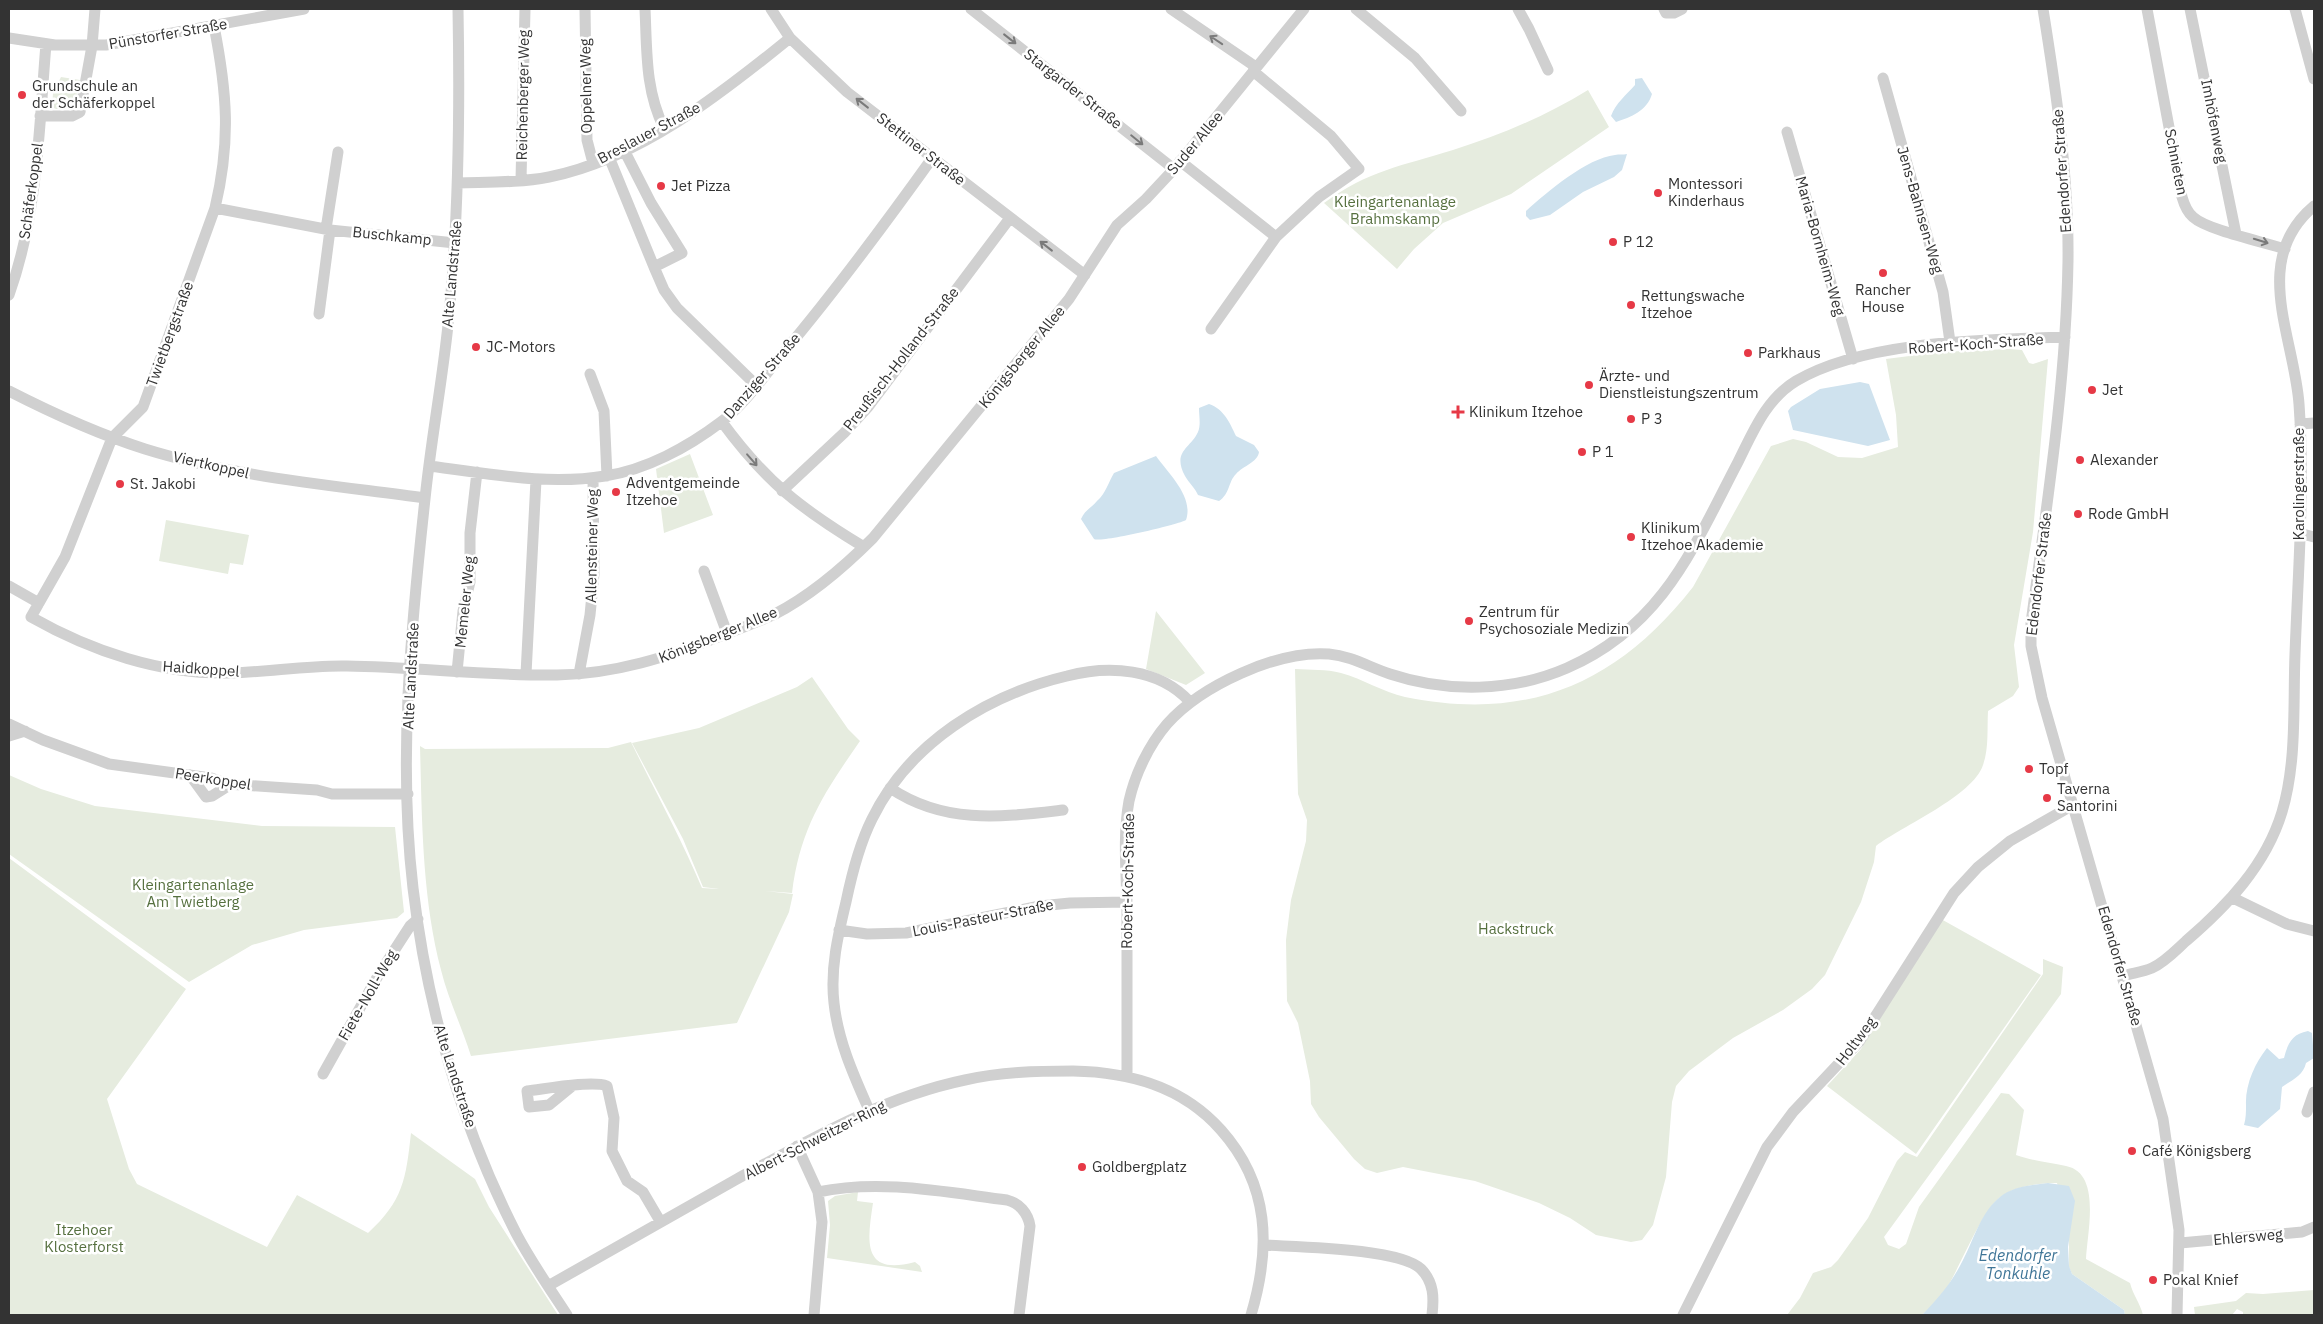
<svg xmlns="http://www.w3.org/2000/svg" width="2323" height="1324" viewBox="0 0 2323 1324" font-family="'IBM Plex Sans',sans-serif">
<style>
.green{fill:#e6ecdf}
.water{fill:#cfe2ee}
.lines{fill:none;stroke-linecap:round;stroke-linejoin:round}
.minor{stroke:#d0d0d0;stroke-width:11}
.oneway{stroke:#7a7a7a}
.poi-dot{fill:#e63946;stroke:#fff;stroke-width:2}
.labels{text-anchor:middle;stroke-width:5;stroke-linejoin:round;paint-order:stroke}
.street-label{font-size:15px;fill:#333;stroke:#fff}
.poi-label{font-size:15px;fill:#333;stroke:#fff;text-anchor:start}
.park-label{font-size:15px;fill:#56703f;stroke:#fff}
.water-label{font-size:16px;font-style:italic;fill:#3f7597;stroke:#fff}
</style>
<rect width="100%" height="100%" fill="#fff"/>
<path class="green" d="M61,77L80,80L75,104L71,109H56L52,107L53,93Z
M1588,90L1609,127L1511,194L1443,223L1414,249L1397,269L1324,203C1369,170 1402,166 1453,150C1500,135 1546,116 1588,90Z
M2008,349L2022,350L2029,363L2033,364L2048,359L2033,532L2014,645L2019,687L2013,696L1988,711C1987,729 1989,748 1983,765C1973,796 1902,826 1876,846L1874,862L1861,902L1825,975L1812,989L1783,1010L1733,1038L1689,1071L1676,1086L1672,1102L1666,1177L1653,1225L1642,1240L1631,1242L1596,1235L1570,1218L1539,1203L1475,1181L1403,1167L1377,1173L1365,1169L1354,1159L1319,1117L1311,1104L1310,1081L1298,1023L1287,1001L1286,940L1291,900L1306,841L1307,820L1298,794L1295,669C1311,670 1326,669 1341,673C1363,679 1383,692 1405,697C1528,722 1617,684 1693,587L1771,446L1793,439L1806,442L1838,457L1862,458L1898,447L1896,415L1886,359L1941,352Z
M690,454L713,515L664,533L656,469Z
M166,520L249,535L243,565L230,563L228,574L159,561Z
M1156,611L1205,673L1186,685L1146,669Z
M812,677L848,729L860,741C824,793 800,828 792,893L765,891L793,894L789,912L737,1023L471,1056C462,1027 448,999 441,970C422,897 422,820 420,746L425,749L608,748L631,742C655,791 681,838 702,888L719,889L703,887L683,839L632,743L699,728L797,687Z
M9,775L41,789L95,806L262,826L395,827L404,912L397,918L304,930L252,945L189,982L9,854Z
M9,858L186,989L107,1099L129,1169L137,1184L267,1247L297,1195L368,1233C403,1201 406,1179 411,1133L475,1179L489,1207L558,1315H9Z
M1941,919L2041,975L1916,1154L1827,1086L1861,1049Z
M2043,959L2063,967L2061,994L1884,1237L1888,1245L1899,1249L1906,1244L1919,1207L2001,1093L2009,1094L2024,1110L2016,1155C2033,1161 2049,1162 2066,1166C2102,1173 2087,1233 2086,1259L2130,1283C2133,1295 2140,1303 2143,1315H2125L2124,1310L2072,1274L2069,1267V1232L2057,1183C2040,1183 2016,1186 2002,1196C1982,1208 1959,1271 1943,1294C1938,1302 1929,1308 1922,1315H1787L1800,1298L1813,1273L1831,1267L1838,1260L1868,1218L1897,1161L1905,1152L1917,1157L2043,974Z
M858,1192L857,1201L873,1203C867,1242 862,1276 915,1262L920,1266L922,1272L827,1258L830,1225L828,1201L835,1196Z
M2314,1290V1315H2243V1312L2237,1309L2232,1315H2195L2194,1307L2236,1301L2246,1293L2263,1294Z"/>
<path class="water" d="M1642,78L1652,94C1647,111 1631,117 1616,122L1611,116C1616,103 1626,95 1635,85V79Z
M1627,154L1622,170L1614,177L1583,192L1550,215L1530,220L1526,216V211C1547,192 1587,158 1615,155C1619,154 1623,155 1627,154Z
M1860,382L1869,384L1890,440L1868,446L1793,430L1788,411L1791,407L1820,389Z
M1209,404C1224,409 1230,423 1236,436L1254,445L1259,452C1258,462 1243,466 1236,474C1228,482 1230,494 1219,501L1198,495C1195,488 1189,483 1185,476C1172,451 1190,449 1198,432C1201,425 1199,416 1199,408Z
M1156,456C1169,474 1194,497 1186,520C1177,525 1100,543 1094,539L1081,519C1085,510 1091,508 1097,501C1106,493 1108,483 1114,473Z
M2308,1031L2312,1033L2314,1058L2306,1063C2303,1076 2292,1080 2282,1087L2280,1109L2258,1128L2244,1125C2246,1118 2246,1112 2246,1105C2245,1085 2255,1063 2267,1048L2279,1059L2284,1058C2288,1043 2292,1034 2308,1031Z
M2048,1183L2069,1186L2075,1201L2068,1247L2069,1266L2072,1274L2124,1310L2125,1315H1922C1940,1296 1951,1284 1963,1260C1974,1239 1981,1212 2000,1197C2013,1186 2033,1185 2048,1183Z"/>
<g class="lines">
<path class="minor" d="M458,9C460,115 459,220 448,325C442,383 431,440 425,499C411,627 398,760 413,888C427,1008 462,1128 517,1235C532,1263 550,1289 567,1315
M585,9L587,140L593,163
M645,9C647,50 645,90 664,128
M771,9L790,38L847,92L1085,275
M971,9L1174,169
M1171,9L1256,67
M1356,9L1415,58L1461,111
M1518,9L1529,29L1548,70
M1664,9L1666,13H1674L1682,9
M2043,9C2056,90 2069,178 2068,261C2066,383 2047,503 2031,623V646L2042,698L2163,1119L2179,1230L2177,1315
M2147,9L2182,197C2184,204 2187,212 2193,217C2207,230 2264,242 2285,249
M2190,9L2236,234
M2295,9L2314,79
M214,26C227,92 231,141 215,208L143,407L112,438L65,557L31,617C91,651 161,675 231,673C270,672 308,665 347,666C417,667 487,676 557,675C615,674 668,657 721,636C739,629 758,622 775,614C812,595 844,567 873,538L1069,299L1117,225L1146,199L1174,169L1304,9
M9,38L55,45H106L304,9
M1883,78L1943,292L1950,342
M40,116H72L80,112L92,46L95,9
M1787,132L1853,359
M609,157L654,267L682,253L651,203L624,150
M1180,161L1276,237
M521,180L525,9
M458,183C488,182 519,183 549,177C639,159 721,94 790,38
M215,208L330,230L455,243
M326,229L338,152
M654,267L664,290L677,308L756,385
M9,295C38,214 39,128 46,44
M319,314L330,230
M1211,329L1276,237L1319,197L1359,169L1331,136L1253,71
M590,374L604,411L607,476
M9,391C52,413 98,434 145,449C235,477 331,485 425,498
M722,422C766,482 801,509 864,547
M2300,424L2314,423
M429,466C487,473 546,486 605,476C646,470 688,447 721,422C745,404 764,376 784,352C837,289 885,224 933,157
M782,491L844,433L868,407L1010,218
M2299,533L2314,537
M704,571L727,633
M9,586L39,603
M457,672L463,611L470,582V533L477,472
M526,674L536,480
M579,674L590,615L594,574L593,478
M9,724L43,740L109,764L211,778L227,784L317,790L332,794H408
M9,736L25,731
M190,775L206,797L212,796L231,784
M890,788C945,825 1002,817 1063,810
M2233,898L2287,924L2314,931
M839,930L867,934L906,933L1040,906L1070,903L1127,902
M2123,976C2133,973 2143,972 2152,968C2165,962 2176,950 2186,941C2227,906 2266,865 2282,812C2297,762 2293,705 2295,654C2298,571 2305,487 2299,404C2294,336 2250,260 2314,206
M323,1074L379,974L410,926L418,919
M1127,1076C1127,1018 1127,960 1127,902C1126,869 1123,834 1129,801C1135,774 1149,745 1167,724C1201,686 1277,650 1329,654C1351,656 1369,667 1390,674C1447,693 1512,692 1567,668C1663,626 1693,548 1738,462C1753,432 1766,399 1796,381C1866,340 1986,340 2065,337
M571,1087L549,1105L529,1107L527,1091C545,1089 592,1080 607,1086L614,1118L612,1151L627,1181L643,1192L660,1221
M869,1110C854,1076 838,1041 834,1003C830,969 838,935 846,902C852,873 859,845 872,819C909,743 987,695 1067,676C1109,665 1159,668 1190,702
M2307,1112L2314,1092
M797,1146L818,1192L822,1222L814,1315
M818,1192C880,1179 944,1192 1007,1200C1019,1203 1028,1213 1030,1226L1019,1315
M2180,1243L2302,1232L2314,1227
M1265,1245C1297,1247 1400,1248 1421,1269C1434,1282 1434,1298 1432,1315
M548,1286C611,1250 674,1214 737,1179C809,1140 883,1097 965,1080C1000,1072 1036,1071 1073,1071C1129,1072 1182,1086 1221,1130C1270,1185 1271,1248 1251,1315
M1683,1315L1767,1147L1793,1112L1859,1042L1954,893L1978,867L2010,841L2073,805"/>
</g>
<defs><path id="oneway-shaft" d="M-6 0H5M1.5-3L5.5 0L1.5 3" fill="none" stroke-width="1.6" stroke-linecap="round" stroke-linejoin="round" transform="scale(1.25)"/></defs>
<g class="oneway">
<use href="#oneway-shaft" transform="translate(1010 39) rotate(38)"/>
<use href="#oneway-shaft" transform="translate(1216 40) rotate(-146)"/>
<use href="#oneway-shaft" transform="translate(862 103) rotate(-142)"/>
<use href="#oneway-shaft" transform="translate(1137 140) rotate(39)"/>
<use href="#oneway-shaft" transform="translate(2261 241) rotate(17)"/>
<use href="#oneway-shaft" transform="translate(1046 246) rotate(-142)"/>
<use href="#oneway-shaft" transform="translate(752 460) rotate(49)"/>
</g>
<g class="poi-dot">
<circle cx="22" cy="95" r="5"/>
<circle cx="661" cy="186" r="5"/>
<circle cx="1658" cy="193" r="5"/>
<circle cx="1613" cy="242" r="5"/>
<circle cx="1883" cy="273" r="5"/>
<circle cx="1631" cy="305" r="5"/>
<circle cx="476" cy="347" r="5"/>
<circle cx="1748" cy="353" r="5"/>
<circle cx="1589" cy="385" r="5"/>
<circle cx="2092" cy="390" r="5"/>
<path d="M1455.5 404.5h5v5h5v5h-5v5h-5v-5h-5v-5h5z"/>
<circle cx="1631" cy="419" r="5"/>
<circle cx="1582" cy="452" r="5"/>
<circle cx="2080" cy="460" r="5"/>
<circle cx="120" cy="484" r="5"/>
<circle cx="616" cy="492" r="5"/>
<circle cx="2078" cy="514" r="5"/>
<circle cx="1631" cy="537" r="5"/>
<circle cx="1469" cy="621" r="5"/>
<circle cx="2029" cy="769" r="5"/>
<circle cx="2047" cy="798" r="5"/>
<circle cx="2132" cy="1151" r="5"/>
<circle cx="1082" cy="1167" r="5"/>
<circle cx="2153" cy="1280" r="5"/>
</g>
<g class="labels">
<g class="street-label">
<text transform="translate(168 34) rotate(-10)" y="5">Pünstorfer Straße</text>
<text transform="translate(586 86) rotate(-91)" y="5">Oppelner Weg</text>
<text transform="translate(1073 89) rotate(38)" y="5">Stargarder Straße</text>
<text transform="translate(523 95) rotate(-89)" y="5">Reichenberger Weg</text>
<text transform="translate(2214 121) rotate(79)" y="5">Imhöfenweg</text>
<text transform="translate(649 133) rotate(-28)" y="5">Breslauer Straße</text>
<text transform="translate(1195 143) rotate(-50)" y="5">Suder Allee</text>
<text transform="translate(921 149) rotate(38)" y="5">Stettiner Straße</text>
<text transform="translate(2176 162) rotate(79)" y="5">Schnieten</text>
<text transform="translate(2062 171) rotate(-94)" y="5">Edendorfer Straße</text>
<text transform="translate(31 191) rotate(-82)" y="5">Schäferkoppel</text>
<text transform="translate(1920 210) rotate(74)" y="5">Jens-Bahnsen-Weg</text>
<text transform="translate(392 236) rotate(6)" y="5">Buschkamp</text>
<text transform="translate(1820 246) rotate(74)" y="5">Maria-Bornheim-Weg</text>
<text transform="translate(452 274) rotate(-85)" y="5">Alte Landstraße</text>
<text transform="translate(170 334) rotate(-70)" y="5">Twietbergstraße</text>
<text transform="translate(1976 344) rotate(-4)" y="5">Robert-Koch-Straße</text>
<text transform="translate(1022 357) rotate(-51)" y="5">Königsberger Allee</text>
<text transform="translate(901 359) rotate(-52)" y="5">Preußisch-Holland-Straße</text>
<text transform="translate(762 376) rotate(-49)" y="5">Danziger Straße</text>
<text transform="translate(211 465) rotate(13)" y="5">Viertkoppel</text>
<text transform="translate(2299 484) rotate(-90)" y="5">Karolingerstraße</text>
<text transform="translate(592 546) rotate(-89)" y="5">Allensteiner Weg</text>
<text transform="translate(2039 574) rotate(-83)" y="5">Edendorfer Straße</text>
<text transform="translate(465 602) rotate(-84)" y="5">Memeler Weg</text>
<text transform="translate(718 635) rotate(-22)" y="5">Königsberger Allee</text>
<text transform="translate(201 669) rotate(4)" y="5">Haidkoppel</text>
<text transform="translate(411 676) rotate(-87)" y="5">Alte Landstraße</text>
<text transform="translate(213 779) rotate(9)" y="5">Peerkoppel</text>
<text transform="translate(1128 881) rotate(-89)" y="5">Robert-Koch-Straße</text>
<text transform="translate(983 918) rotate(-11)" y="5">Louis-Pasteur-Straße</text>
<text transform="translate(2120 966) rotate(74)" y="5">Edendorfer Straße</text>
<text transform="translate(368 995) rotate(-60)" y="5">Fiete-Noll-Weg</text>
<text transform="translate(1856 1041) rotate(-53)" y="5">Holtweg</text>
<text transform="translate(455 1076) rotate(72)" y="5">Alte Landstraße</text>
<text transform="translate(815 1140) rotate(-27)" y="5">Albert-Schweitzer-Ring</text>
<text transform="translate(2248 1237) rotate(-5)" y="5">Ehlersweg</text>
</g>
<g class="poi-label">
<text x="32" y="91">Grundschule an<tspan x="32" dy="17">der Schäferkoppel</tspan></text>
<text x="1668" y="189">Montessori<tspan x="1668" dy="17">Kinderhaus</tspan></text>
<text x="671" y="191">Jet Pizza</text>
<text x="1623" y="247">P 12</text>
<text x="1883" y="295" text-anchor="middle">Rancher<tspan x="1883" dy="17">House</tspan></text>
<text x="1641" y="301">Rettungswache<tspan x="1641" dy="17">Itzehoe</tspan></text>
<text x="486" y="352">JC-Motors</text>
<text x="1758" y="358">Parkhaus</text>
<text x="1599" y="381">Ärzte- und<tspan x="1599" dy="17">Dienstleistungszentrum</tspan></text>
<text x="2102" y="395">Jet</text>
<text x="1469" y="417">Klinikum Itzehoe</text>
<text x="1641" y="424">P 3</text>
<text x="1592" y="457">P 1</text>
<text x="2090" y="465">Alexander</text>
<text x="626" y="488">Adventgemeinde<tspan x="626" dy="17">Itzehoe</tspan></text>
<text x="130" y="489">St. Jakobi</text>
<text x="2088" y="519">Rode GmbH</text>
<text x="1641" y="533">Klinikum<tspan x="1641" dy="17">Itzehoe Akademie</tspan></text>
<text x="1479" y="617">Zentrum für<tspan x="1479" dy="17">Psychosoziale Medizin</tspan></text>
<text x="2039" y="774">Topf</text>
<text x="2057" y="794">Taverna<tspan x="2057" dy="17">Santorini</tspan></text>
<text x="2142" y="1156">Café Königsberg</text>
<text x="1092" y="1172">Goldbergplatz</text>
<text x="2163" y="1285">Pokal Knief</text>
</g>
<g class="park-label">
<text x="1395" y="207">Kleingartenanlage<tspan x="1395" dy="17">Brahmskamp</tspan></text>
<text x="193" y="890">Kleingartenanlage<tspan x="193" dy="17">Am Twietberg</tspan></text>
<text x="1516" y="934">Hackstruck</text>
<text x="84" y="1235">Itzehoer<tspan x="84" dy="17">Klosterforst</tspan></text>
</g>
<g class="water-label">
<text x="2018" y="1261">Edendorfer<tspan x="2018" dy="18">Tonkuhle</tspan></text>
</g>
</g>
<rect width="2323" height="1324" fill="none" stroke="#333333" stroke-width="20"/>
</svg>
